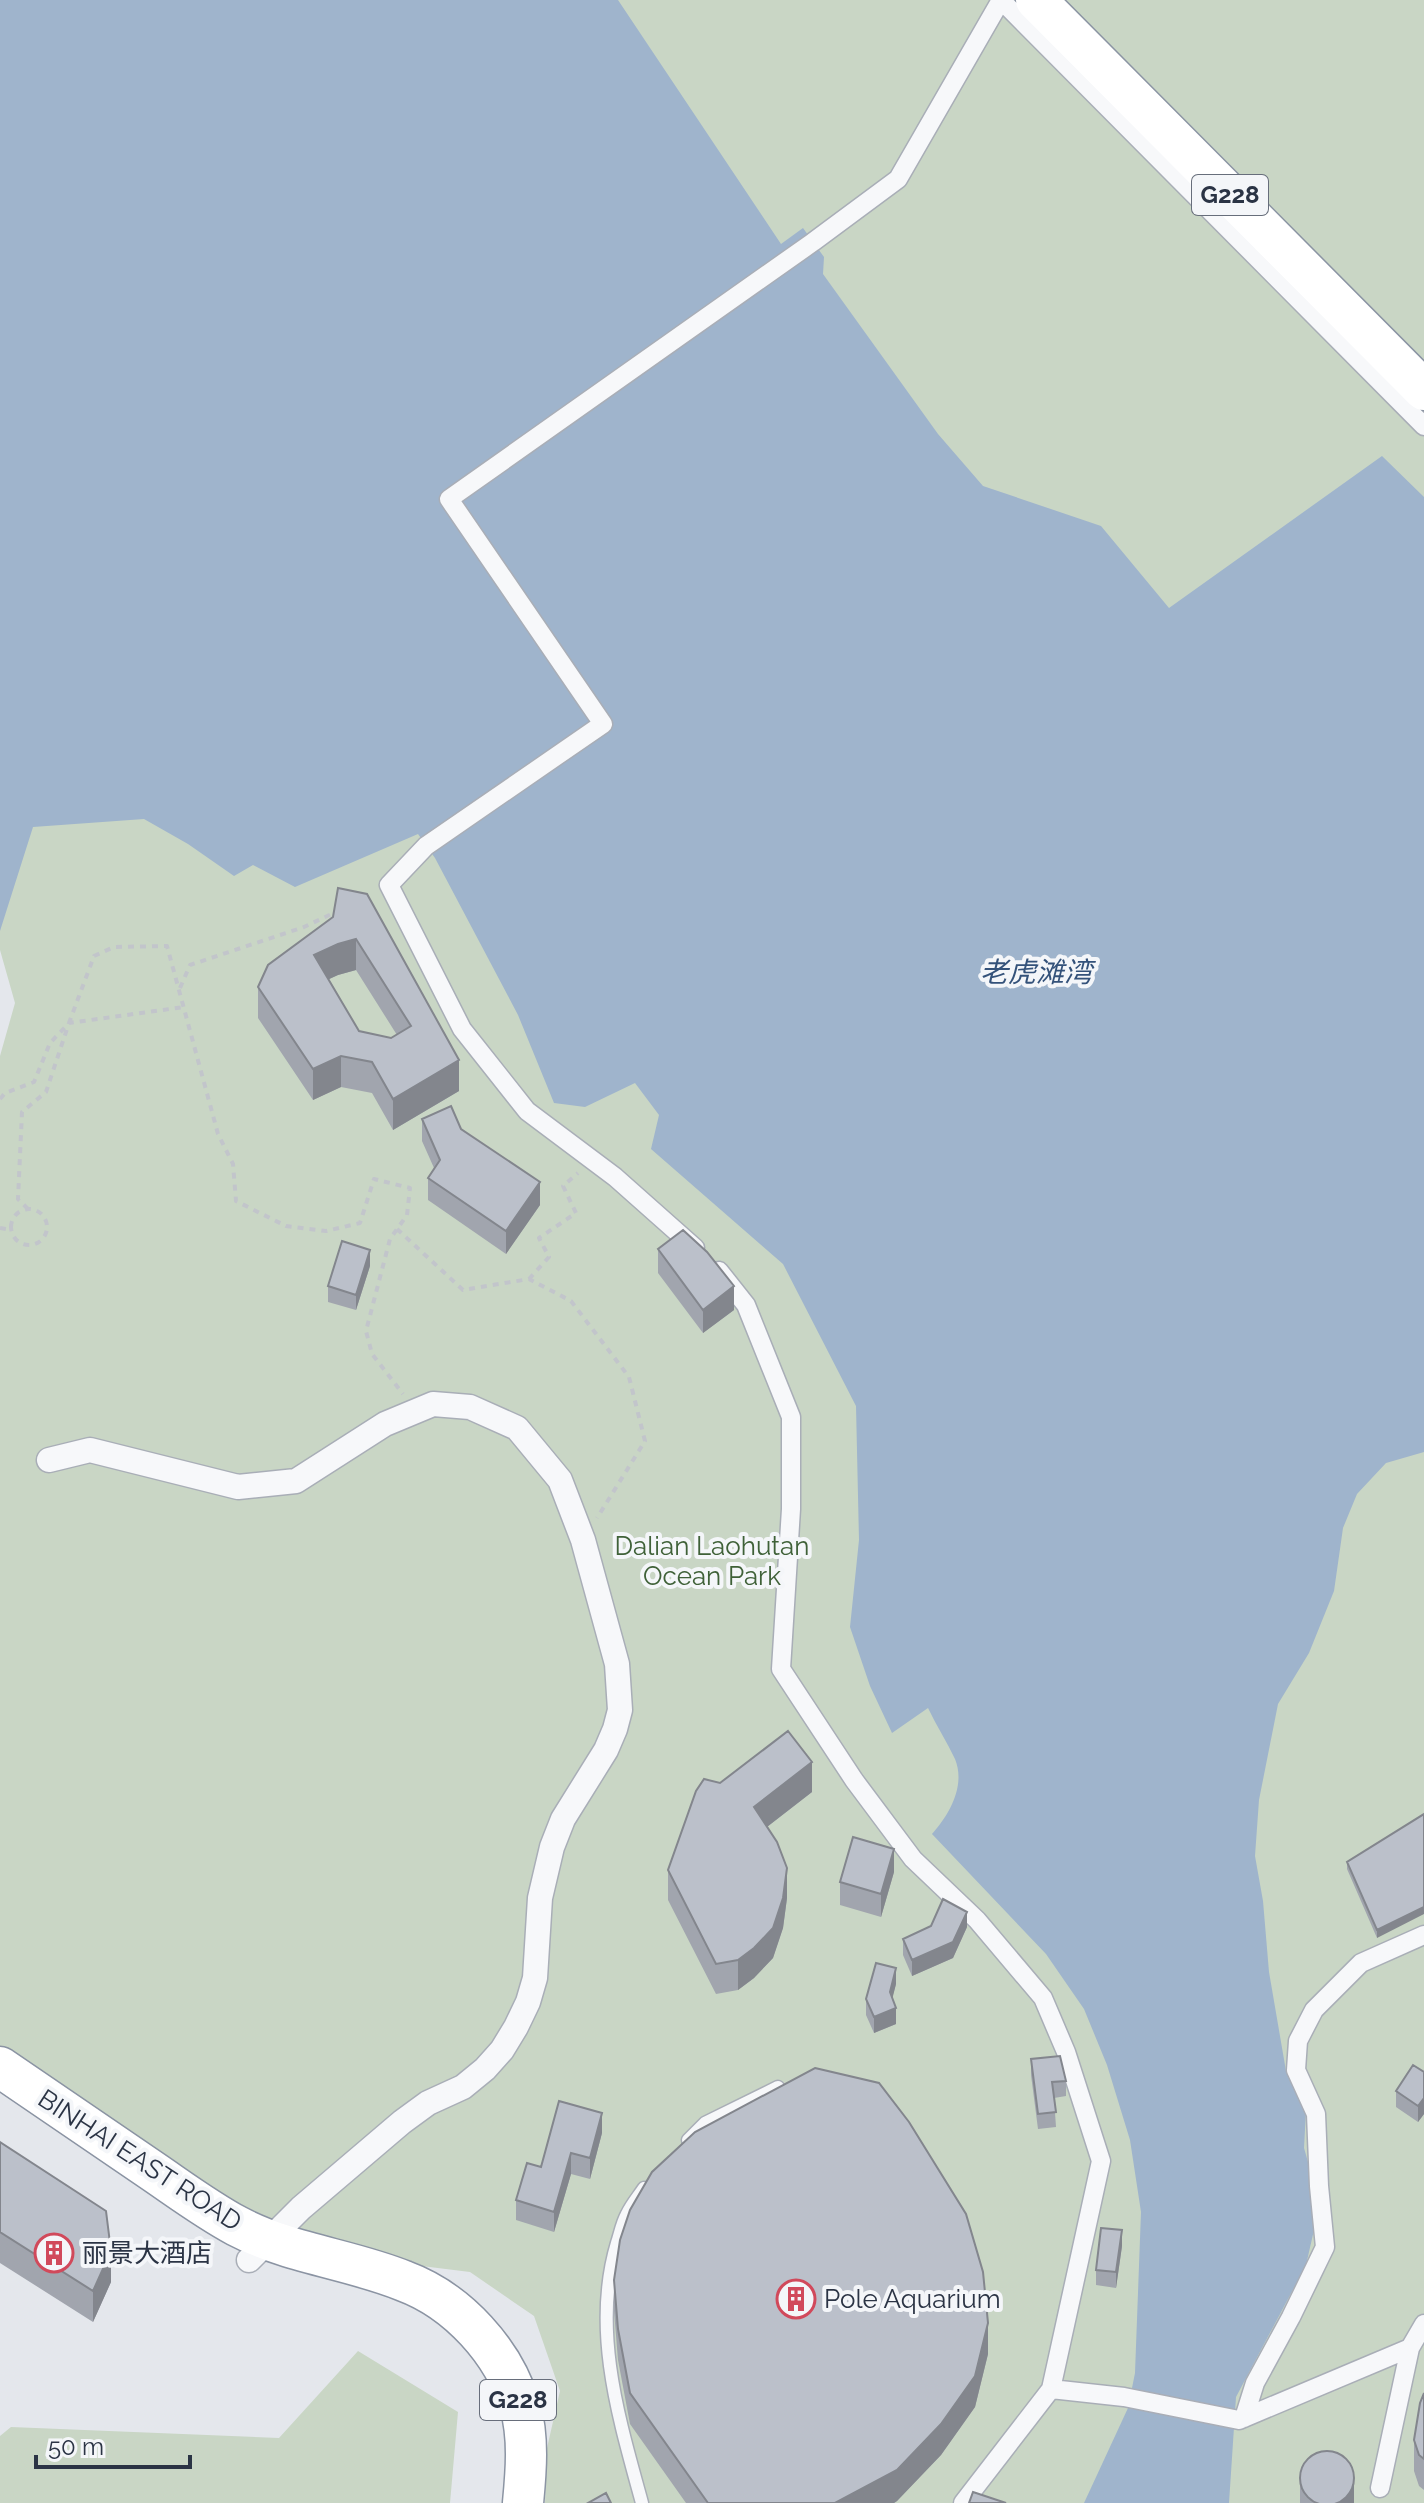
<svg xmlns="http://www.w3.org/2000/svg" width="1424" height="2503" viewBox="0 0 1424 2503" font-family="Raleway,'Noto Sans SC',sans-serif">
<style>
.green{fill:#c9d6c5}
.water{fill:#9fb4cc}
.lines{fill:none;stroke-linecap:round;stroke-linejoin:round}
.service-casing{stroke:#a9aeb7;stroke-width:15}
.pedestrian-casing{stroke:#a9aeb7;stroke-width:21}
.minor-casing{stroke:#a9aeb7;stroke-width:27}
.trunk-casing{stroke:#8b94a3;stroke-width:43}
.path{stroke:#c2c5cb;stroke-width:4;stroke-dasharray:6 6;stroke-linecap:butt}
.service{stroke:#f7f8fa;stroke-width:12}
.pedestrian{stroke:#f7f8fa;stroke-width:18}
.minor{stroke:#f7f8fa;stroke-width:24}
.trunk{stroke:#fff;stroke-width:40}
.wall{fill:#a1a5ae;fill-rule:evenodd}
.shaded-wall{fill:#83868d}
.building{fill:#bbc0ca;stroke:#83868d;stroke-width:2;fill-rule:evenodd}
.labels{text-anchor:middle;stroke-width:8;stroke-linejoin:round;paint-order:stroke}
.shield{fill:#f4f6f9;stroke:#676e7b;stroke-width:2}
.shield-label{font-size:24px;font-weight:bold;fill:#2b3445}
.park-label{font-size:26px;fill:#3f6138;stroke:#f4f6f9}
.street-label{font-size:26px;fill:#2b3445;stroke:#f4f6f9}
.poi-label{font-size:26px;fill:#2b3445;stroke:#f4f6f9;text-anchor:start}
.water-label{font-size:28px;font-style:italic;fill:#34527a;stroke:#f4f6f9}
</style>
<rect width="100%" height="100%" fill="#e4e7ec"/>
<path class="green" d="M0,0H1424V2503H545L547,2448L560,2391L534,2316L470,2272L349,2257L219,2207L0,2055V1056L15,1003L0,950Z
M358,2351L458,2412L450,2503H0V2436L11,2427L279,2438Z"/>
<path class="water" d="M0,0H618L781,244L803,228L824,257L823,274L938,434L983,486L1101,526L1169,608L1382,456L1424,497V1452L1386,1463L1357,1494L1343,1528L1334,1591L1309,1653L1278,1704L1259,1800L1255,1856L1263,1901L1269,1972L1286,2071L1306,2111L1304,2148L1315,2186L1317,2217L1306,2265L1236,2397L1229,2503H1084L1128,2408L1135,2373L1141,2212L1130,2140L1107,2065L1084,2009L1046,1954L932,1834C949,1815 966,1786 955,1759C947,1742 936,1725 928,1708L892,1733L870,1686L850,1627L859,1540L856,1406L783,1264L651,1149L659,1115L635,1083L585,1107L554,1103L518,1015L435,858L418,834L295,887L253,865L234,876L188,844L144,819L33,827L0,931Z"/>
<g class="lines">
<defs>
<path id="service" d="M688,2140L705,2123L778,2087
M642,2503C619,2419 591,2329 617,2243C620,2234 622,2223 627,2214C631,2205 638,2197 644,2188"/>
<path id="pedestrian" d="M695,1248L615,1177L527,1111L462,1029L389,885L426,846L603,724L449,499L813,242L898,179L1001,0L1424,426
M719,1271L746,1305L791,1417V1509L781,1669L854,1780L913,1859L977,1920L1043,1998L1066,2052L1101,2161L1051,2389L963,2503
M1051,2389L1124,2397L1239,2420L1410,2348
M1244,2418L1255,2383L1291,2317L1325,2247L1319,2186L1316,2114L1296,2070L1298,2041L1314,2010L1361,1963L1424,1935
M1380,2488L1410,2348L1424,2324"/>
<path id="minor" d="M49,1460L90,1450L238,1487L296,1481L385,1424L433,1404L470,1407L517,1428L560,1480L583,1540L617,1664L620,1710L615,1729L606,1750L563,1819L552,1847L540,1898L535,1978L528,2002L516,2027L502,2050L485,2069L463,2087L428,2103L402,2122L301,2208L249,2260"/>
<path id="trunk" d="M1036,0L1424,390
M0,2067C50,2101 100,2135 151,2170C179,2189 207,2210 237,2226C290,2254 350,2259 404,2281C458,2301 504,2352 520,2406C529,2437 526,2472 523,2503"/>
</defs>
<use href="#service" class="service-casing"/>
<use href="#pedestrian" class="pedestrian-casing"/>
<use href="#minor" class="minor-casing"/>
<use href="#trunk" class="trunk-casing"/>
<path class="path" d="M180,988L190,965L304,927L338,911
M0,1099L5,1093L34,1082L50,1043L69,1023L94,956L114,947L167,946L218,1134L233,1164L236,1201L286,1226L326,1231L360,1223L374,1179L410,1188L407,1215L390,1239L366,1331L372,1354L403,1394
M28,1209L18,1199L22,1112L46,1092L69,1023L184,1007
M11 1227a18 18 0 1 1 36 0a18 18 0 1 1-36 0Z
M0,1228L11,1230
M397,1229L463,1290L529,1279L571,1301L629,1377L645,1441L597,1518
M529,1279L549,1257L539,1238L576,1213L563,1186L578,1173"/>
<use href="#service" class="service"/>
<use href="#pedestrian" class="pedestrian"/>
<use href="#minor" class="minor"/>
<use href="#trunk" class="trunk"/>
</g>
<path class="wall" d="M338,888L459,1091L393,1130L372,1093L341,1087L313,1100L258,1018V987L333,917ZM356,970L397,1035L391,1038L359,1031L329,979L338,975Z
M422,1119L461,1129L540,1205L506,1254L428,1200V1178L434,1168L422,1141Z
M658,1249L734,1310L703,1333L658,1273Z
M370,1266L356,1310L328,1302V1286Z
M720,1783L812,1792L767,1827L787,1898L783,1928L773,1958L754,1978L738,1990L716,1994L668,1900V1870Z
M1424,1814L1377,1938L1347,1869V1862Z
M894,1872L881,1917L840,1905V1882Z
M967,1927L953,1958L912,1976L903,1955V1939Z
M896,1984L892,1998L896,2024L874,2033L866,2015V1999Z
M1031,2059L1066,2081V2096L1054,2098L1056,2127L1038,2129L1031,2075Z
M1424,2072V2114L1418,2122L1396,2107V2091Z
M602,2133L590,2179L571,2174L554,2232L516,2220V2200L541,2167Z
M0,2142L111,2282L93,2322L0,2263Z
M1122,2246L1116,2288L1096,2285V2270Z
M614,2280L988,2354L975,2407L941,2455L897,2501L894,2503H686L630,2424L618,2360L614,2311Z
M1424,2393V2490L1419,2486L1414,2471V2440Z
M1300,2472L1354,2474V2503H1300Z"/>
<path class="shaded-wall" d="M356,939V970L338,975L314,986V955L338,944Z
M341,1056V1087L313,1100V1069Z
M459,1060V1091L393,1130V1099Z
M540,1182V1205L506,1254V1231Z
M370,1250V1266L356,1310V1295Z
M734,1286V1310L703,1333V1310Z
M812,1762V1792L754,1837V1807Z
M894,1849V1872L881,1917V1894Z
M787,1868V1898L783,1928L773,1958L754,1978L738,1990V1960Z
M1424,1907V1914L1377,1938V1930Z
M967,1912V1927L953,1958L912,1976V1960Z
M896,1968V1984L890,2008V1992Z
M896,2008V2024L874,2033V2017Z
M1424,2098V2114L1418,2122V2106Z
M602,2113V2133L590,2179V2158Z
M571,2153V2174L554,2232V2212Z
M1122,2230V2246L1116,2288V2272Z
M111,2251V2282L93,2322V2291Z
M988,2323V2354L975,2407L941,2455L897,2501L894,2503H835Z
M1354,2474V2503H1338Z"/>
<path class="building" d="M338,888L367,894L459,1060L393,1099L372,1062L341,1056L313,1069L258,987L268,965L333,917ZM356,939L411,1026L391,1038L359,1031L314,955L338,944Z
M451,1106L461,1129L540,1182L506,1231L428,1178L440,1160L422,1119Z
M683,1230L707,1252L734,1286L703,1310L658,1249Z
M342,1241L370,1250L356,1295L328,1286Z
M788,1731L812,1762L754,1807L777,1842L787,1868L783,1898L773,1928L754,1948L738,1960L716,1964L668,1870L696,1791L704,1779L720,1783Z
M1424,1814V1907L1377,1930L1347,1862Z
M853,1837L894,1849L881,1894L840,1882Z
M943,1899L967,1912L953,1942L912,1960L903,1939L931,1926Z
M876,1963L896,1968L890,1992L896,2008L874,2017L866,1999Z
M1060,2056L1066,2081L1052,2082L1056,2112L1038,2114L1031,2059Z
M1413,2065L1424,2072V2098L1418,2106L1396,2091Z
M815,2068L879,2083L909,2122L966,2214L983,2272L988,2323L975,2376L941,2424L897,2470L835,2503H708L630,2393L618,2329L614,2280L620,2240L630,2210L652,2172L695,2132Z
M559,2101L602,2113L590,2158L571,2153L554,2212L516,2200L527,2163L541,2167Z
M0,2142L106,2211L111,2251L93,2291L0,2232Z
M1101,2228L1122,2230L1116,2272L1096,2270Z
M1424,2393V2459L1419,2455L1414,2440L1420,2403Z
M1300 2478a27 27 0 1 1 54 0a27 27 0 1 1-54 0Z
M973,2492L1006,2503H969Z
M606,2493L611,2503H588Z"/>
<defs>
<symbol id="building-ring" viewBox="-11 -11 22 22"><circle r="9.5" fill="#f4f6f9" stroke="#d1495b" stroke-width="1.5"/><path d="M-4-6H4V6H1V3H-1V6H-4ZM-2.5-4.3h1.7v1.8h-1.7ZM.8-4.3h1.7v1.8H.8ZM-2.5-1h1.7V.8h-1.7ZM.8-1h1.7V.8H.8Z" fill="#d1495b"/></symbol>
</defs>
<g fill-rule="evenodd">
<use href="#building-ring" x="32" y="2231" width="44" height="44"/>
<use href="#building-ring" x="774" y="2277" width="44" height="44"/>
</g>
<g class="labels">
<g class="shield">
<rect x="1192" y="175" width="76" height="40" rx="6"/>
<rect x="480" y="2380" width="76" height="40" rx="6"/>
</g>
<g class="shield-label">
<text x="1230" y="203">G228</text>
<text x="518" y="2408">G228</text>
</g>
<g class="park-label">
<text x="712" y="1555">Dalian Laohutan<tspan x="712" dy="30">Ocean Park</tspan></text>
</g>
<g class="street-label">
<text transform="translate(140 2160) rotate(33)" y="9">BINHAI EAST ROAD</text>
</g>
<g class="poi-label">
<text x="82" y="2262">丽景大酒店</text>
<text x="824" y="2308">Pole Aquarium</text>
</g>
<g class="water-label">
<text x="1036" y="982">老虎滩湾</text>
</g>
</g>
<path d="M36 2455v12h154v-12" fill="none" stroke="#2b3445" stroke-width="4"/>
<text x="48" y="2455" font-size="24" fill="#2b3445" stroke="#f4f6f9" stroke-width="6" paint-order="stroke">50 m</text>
</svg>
